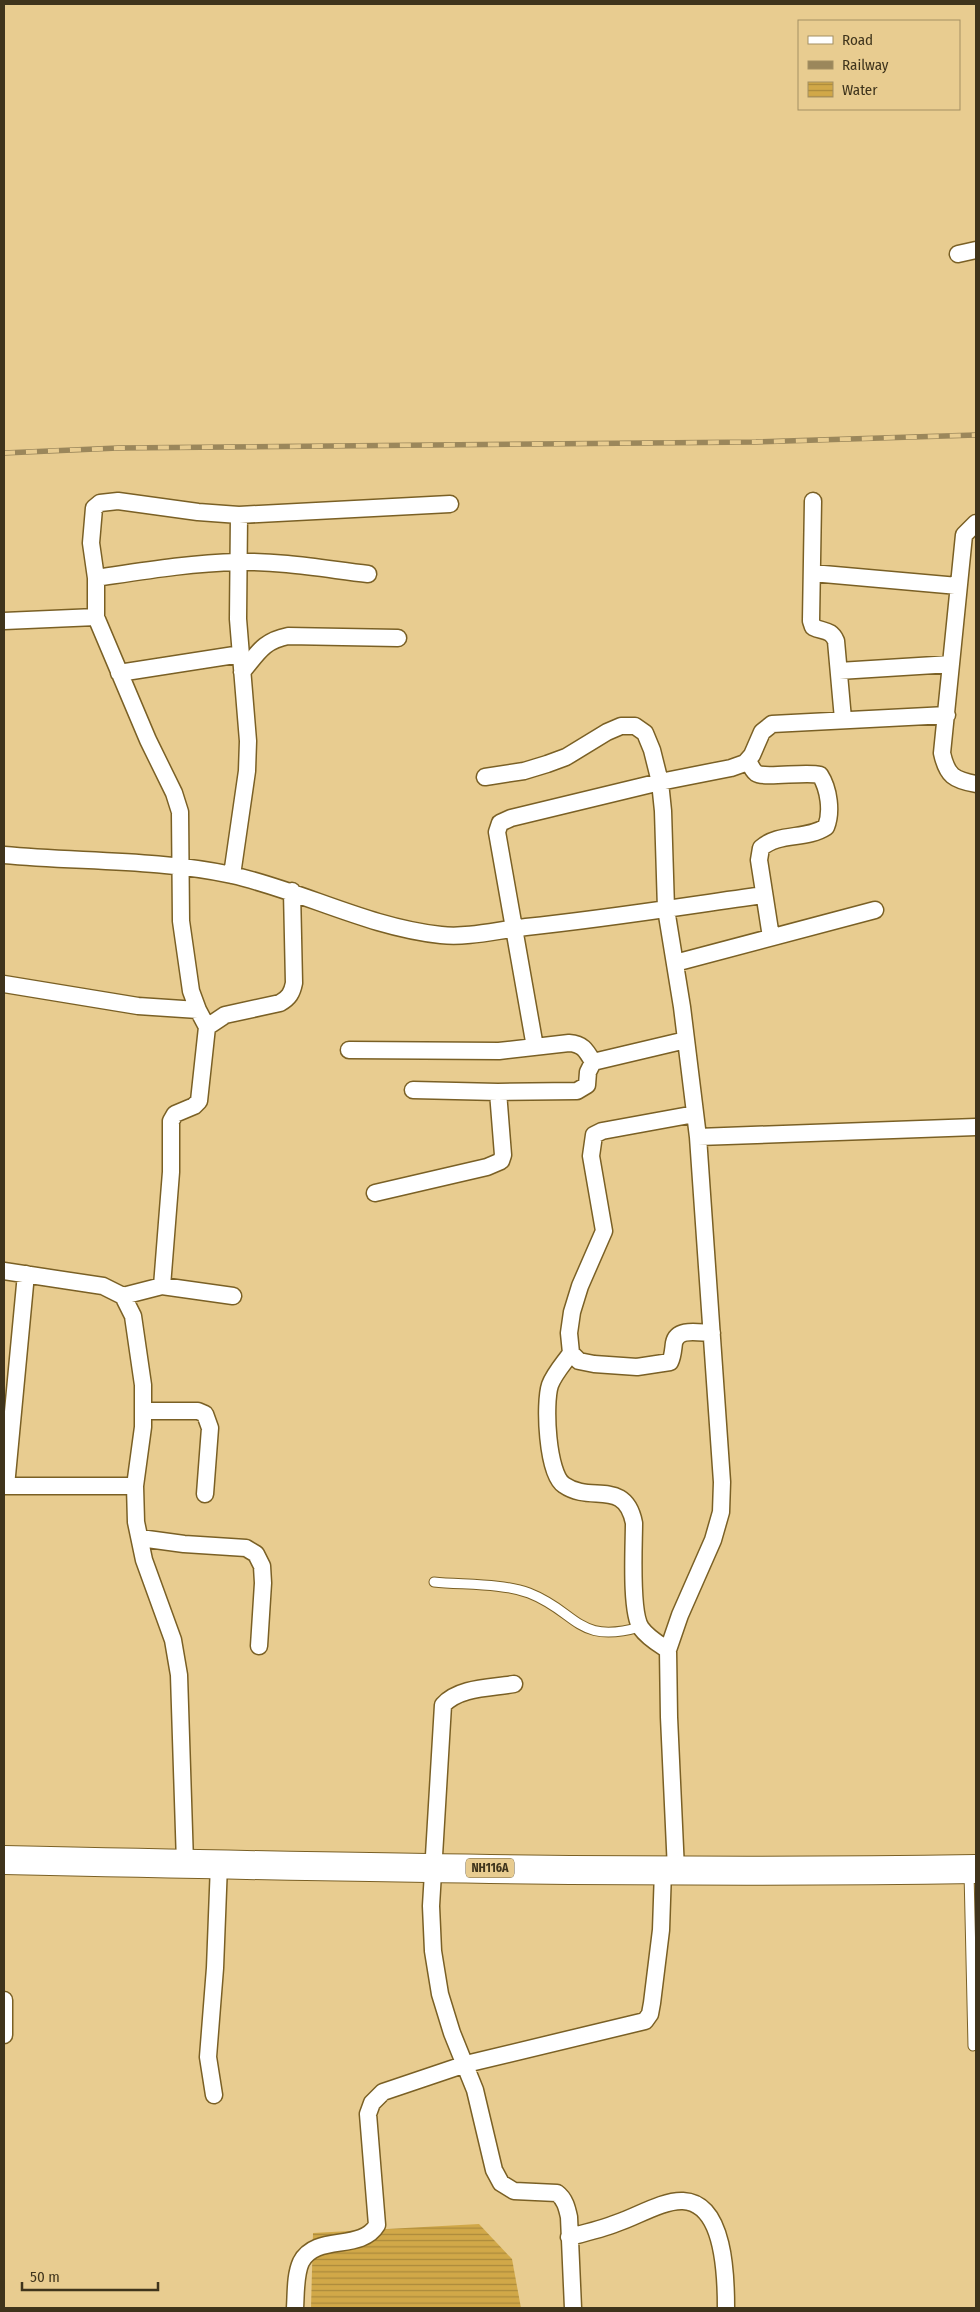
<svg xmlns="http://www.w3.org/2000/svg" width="980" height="2312" viewBox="0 0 980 2312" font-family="'Fira Sans Condensed',sans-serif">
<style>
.water{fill:url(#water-rules)}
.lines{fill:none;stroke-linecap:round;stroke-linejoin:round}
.lane-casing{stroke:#7a6025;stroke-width:11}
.street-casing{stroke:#7a6025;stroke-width:19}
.highway-casing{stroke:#7a6025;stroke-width:30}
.lane{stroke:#fff;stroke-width:9}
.street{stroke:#fff;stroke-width:16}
.highway{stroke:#fff;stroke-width:28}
.rail-casing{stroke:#9b875b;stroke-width:5.5}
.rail{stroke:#e8cc90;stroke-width:4;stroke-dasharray:11;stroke-linecap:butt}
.labels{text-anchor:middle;stroke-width:4;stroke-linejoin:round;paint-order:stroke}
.shield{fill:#e8cc90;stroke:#72623f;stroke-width:1}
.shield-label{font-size:12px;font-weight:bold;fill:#3f341c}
</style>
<defs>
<pattern id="water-rules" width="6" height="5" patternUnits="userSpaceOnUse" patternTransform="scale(1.25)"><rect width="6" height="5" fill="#d1a848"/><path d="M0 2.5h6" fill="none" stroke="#ab8a3b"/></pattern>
</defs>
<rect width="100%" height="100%" fill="#e8cc90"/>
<path class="water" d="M479,2224L512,2259L521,2308H311L313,2233Z"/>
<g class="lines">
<defs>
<path id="lane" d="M434,1582C463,1585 502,1583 529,1593C578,1612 577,1645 640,1627
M969,1872L973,2046"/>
<path id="street" d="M958,254L976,250
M813,501L811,621L813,627C823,632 831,629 836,641L843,719
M976,523L964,535L942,753C947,776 954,780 976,784
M812,573L958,586
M96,578C143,571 190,563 238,562C281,561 325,569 368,574
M4,621L96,617
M839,671L951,664
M242,672C258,653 263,641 288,636L398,638
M119,673L241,654
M748,760C750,764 752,770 756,773C765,779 805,771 820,775C829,789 832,812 826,827C806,840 779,832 761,848L759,860L771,937
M485,777L524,771L547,764L566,757L607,732L621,726H635L645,733L652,750L660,782L663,811L666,909L682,1007L698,1137L722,1482L721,1512L713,1540L680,1615L668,1650L669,1717L676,1870
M4,855C79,862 157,859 232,875C303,891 367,927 441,935C468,938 498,930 526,927C605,919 685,906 764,895
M232,875L247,771L248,741L238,619L239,515
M675,963L875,910
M4,984L138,1006L198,1010
M207,1027L198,1010L191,991L181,921L180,812L174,793L148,740L96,617V578L91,543L94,508L100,503L118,501L198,512L239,515L450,504
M535,1047L497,832L500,823L511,818L660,782L731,768L745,763L752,755L762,732L772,724L947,715
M349,1050L499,1051L569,1043C583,1044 586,1050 593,1062
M413,1090L498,1092L577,1091L587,1085L588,1072L593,1062L686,1040
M695,1114L602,1131L594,1135L591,1156L604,1231L580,1286L572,1312L569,1333L571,1353L579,1361L594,1364L637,1367L670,1362C673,1356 673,1350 674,1343C677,1327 700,1333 712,1333
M698,1137L976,1127
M375,1193L487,1167L501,1161L503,1155L498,1092
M4,1271L103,1286L123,1296L162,1286L233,1296
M162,1286L171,1172V1121L175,1114L194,1106L199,1101L207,1027L225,1015L280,1003C289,998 292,993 294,983L292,891
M123,1296L133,1316L143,1385V1427L135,1486L136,1522L144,1560L173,1640L179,1675L185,1863
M571,1353C564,1363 554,1374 550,1385C544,1403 547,1474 564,1485C591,1504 625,1478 634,1523C634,1545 630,1612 641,1628C648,1638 659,1644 668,1650
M143,1411H198L205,1414L210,1428L205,1494
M4,1486H135
M6,1486L26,1274
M140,1538L184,1544L246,1548L256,1554L262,1566L263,1583L259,1646
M514,1684C491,1688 459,1687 443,1705L431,1906L433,1951L440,1994L452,2033L475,2090L494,2170L501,2183L514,2191L557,2193C565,2199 567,2208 569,2217L573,2308
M4,2000V2035
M214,2095L208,2057L215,1968L219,1864
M569,2237C585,2233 602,2229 617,2223C636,2217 663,2200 683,2201C725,2203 726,2277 726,2308
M295,2308C296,2294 295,2275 301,2262C316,2233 361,2252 377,2225L368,2114L372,2103L383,2092L466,2064L645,2021L650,2014L652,2003L661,1930L663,1870"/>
<path id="highway" d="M4,1860C328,1867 652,1874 976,1869"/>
</defs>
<use href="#lane" class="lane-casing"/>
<use href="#street" class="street-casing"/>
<use href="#highway" class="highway-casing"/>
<use href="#lane" class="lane"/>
<use href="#street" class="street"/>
<use href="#highway" class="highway"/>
<defs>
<path id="rail" d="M4,453L118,448L756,442L976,435"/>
</defs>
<use href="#rail" class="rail-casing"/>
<use href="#rail" class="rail"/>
</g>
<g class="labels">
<rect class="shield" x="466" y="1858.5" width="48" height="19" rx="4"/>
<g class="shield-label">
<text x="490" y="1872">NH116A</text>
</g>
</g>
<rect width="980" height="2312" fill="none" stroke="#3f341c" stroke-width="10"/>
<rect x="798" y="20" width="162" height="90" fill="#e8cc90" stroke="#a48f62"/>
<rect x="808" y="36" width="25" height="8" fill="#ffffff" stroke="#a48f62"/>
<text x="842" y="45" font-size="15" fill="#3f341c">Road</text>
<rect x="808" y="61" width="25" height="8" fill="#9b875b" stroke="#a48f62"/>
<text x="842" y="70" font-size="15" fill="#3f341c">Railway</text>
<rect x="808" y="82" width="25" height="15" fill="url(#water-rules)" stroke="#a48f62"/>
<text x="842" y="95" font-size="15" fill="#3f341c">Water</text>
<path d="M22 2282v8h136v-8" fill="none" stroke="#3f341c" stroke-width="2.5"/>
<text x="30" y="2282" font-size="15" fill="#3f341c" stroke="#e8cc90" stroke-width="4" paint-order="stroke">50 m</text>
</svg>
